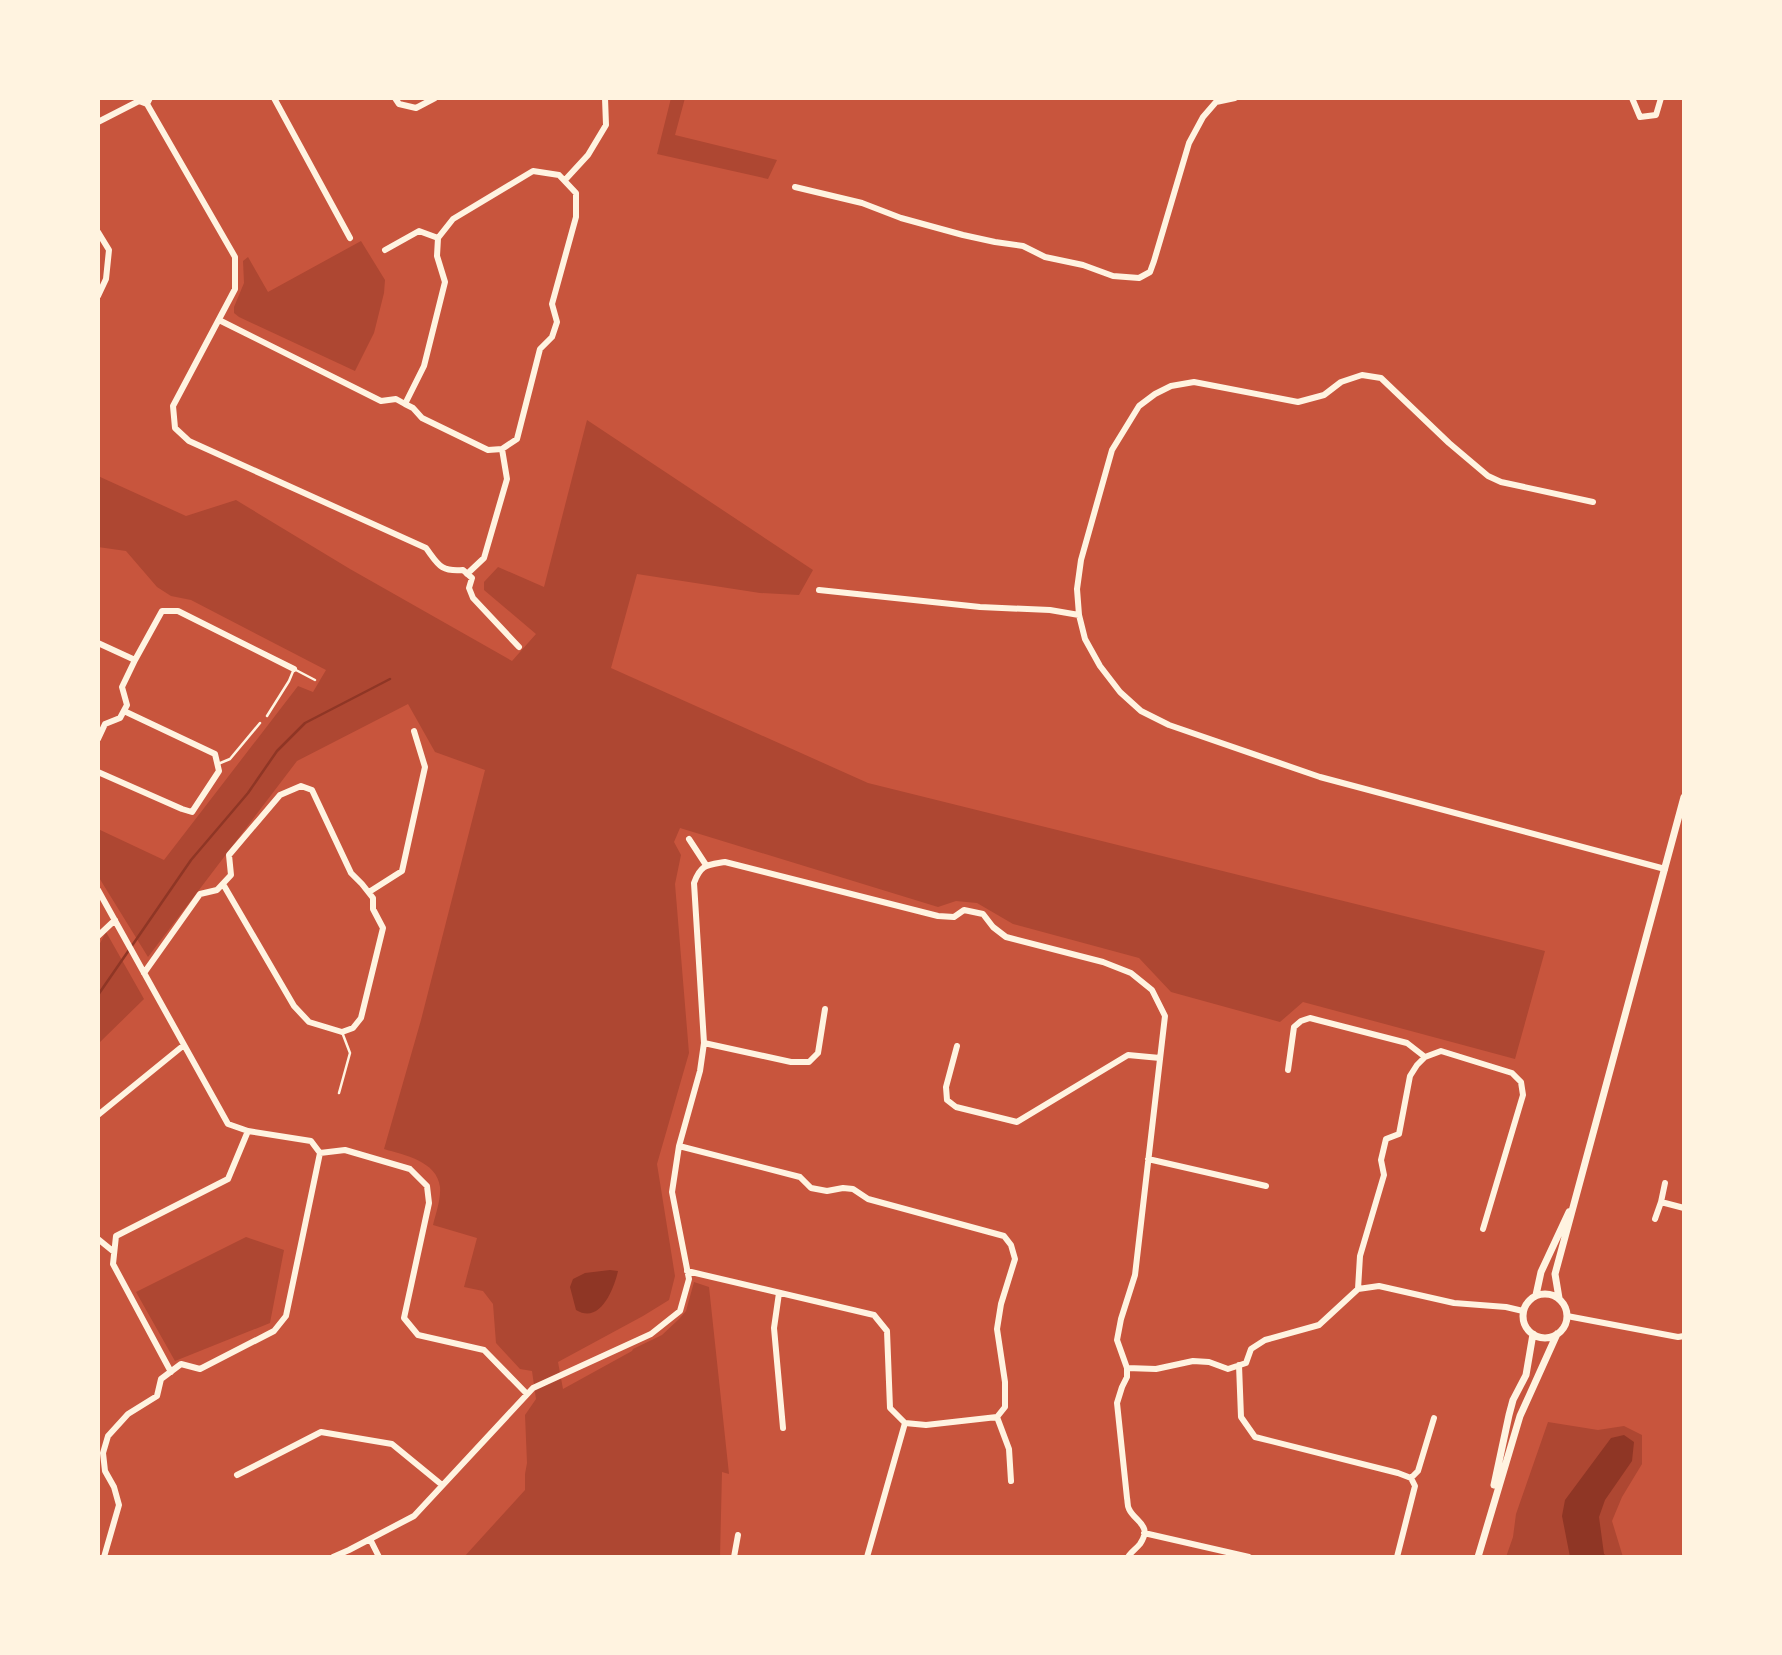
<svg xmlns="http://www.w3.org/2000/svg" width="1782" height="1655" viewBox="0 0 1782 1655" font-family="Ubuntu,sans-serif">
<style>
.green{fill:#ae4732}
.water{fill:#8f3625}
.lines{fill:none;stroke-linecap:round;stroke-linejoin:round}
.stream{stroke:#8f3625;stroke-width:2.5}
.service{stroke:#fff3e0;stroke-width:2.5}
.minor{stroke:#fff3e0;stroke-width:6}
.tertiary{stroke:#fff3e0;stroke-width:7}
</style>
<rect width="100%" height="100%" fill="#c8553d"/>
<path class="green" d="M671,98H685L675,135L777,160L768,179L657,154Z
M361,241L385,280L384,293L374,333L355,371L239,317L234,313V307L244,283L243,261L248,257L268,292Z
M587,420L813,570L799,595L760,593L637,574L611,668L868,783L1545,951L1515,1059L1303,1002L1280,1022L1171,992L1139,958L1013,924L977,903L956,901L938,907L680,828L674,842L681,855L675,884L689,1053L657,1164L675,1276L669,1300L643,1316L558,1362L563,1389L632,1351L633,1349L662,1335L679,1319L686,1311L694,1282L709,1287L729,1474L722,1472L720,1557H464L525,1490V1474L527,1463L525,1415L536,1399L532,1371L520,1369L496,1343L493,1304L483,1291L464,1287L477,1238L433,1225C436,1213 441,1199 440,1187C437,1161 404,1155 384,1149L421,1020L485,770L435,752L408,704L297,761L148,957L98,876V829L164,860L298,686L313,692L326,670L191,600L171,596L157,587L126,551L98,547V476L186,516L236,500L350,569L512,661L536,634L484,590V582L498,567L544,587Z
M106,932L144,999L98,1044V947Z
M246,1237L284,1250L270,1323L175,1361L136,1292Z
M1548,1422L1598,1430L1624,1426L1642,1435V1464L1622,1497L1612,1521L1623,1557H1506L1513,1537L1516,1514Z"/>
<path class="water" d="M610,1270L618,1271C614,1289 600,1325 576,1310L570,1287L573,1279L585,1273Z
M1624,1435L1634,1442L1632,1461L1605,1500L1599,1517L1604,1554L1608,1557H1570L1562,1516L1565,1500L1611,1438Z"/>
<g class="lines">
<path class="stream" d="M98,995L191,860L248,793L277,751L305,723L390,679"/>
<path class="service" d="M267,716L289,681L294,669L315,680
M218,764L230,759L260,723
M339,1093L350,1053L342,1032"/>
<path class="minor" d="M274,98L350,238
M395,98L399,104L416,108L435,98
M1632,98L1640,117L1656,115L1661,98
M147,104L235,257V289L173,406L175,428L189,441L426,548C438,564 440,572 463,570L472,578L469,588L473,598L519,647
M98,122L139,101L147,104L150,98
M565,180L588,155L606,125L605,98
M795,187L862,203L901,218L963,235L995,242L1023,246L1045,257L1083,265L1113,276L1139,278L1150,272L1154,261L1189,143L1203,117L1216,102L1235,98
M98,232L109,250L106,279L98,296
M385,250L419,231L438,238
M219,320L381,401L396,399L405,404L424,366L445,282L437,256L438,238L453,219L533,171L559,175L576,193V217L552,304L557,322L552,337L540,349L517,439L502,449L488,450L422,418L413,408L405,404
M1593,502L1501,482L1488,476L1449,443L1381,378L1362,375L1341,382L1324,395L1298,402L1194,382L1171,386L1155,394L1139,406L1112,450L1081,560L1077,589L1079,615L1085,639L1100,666L1120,692L1141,711L1169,725L1320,777L1665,869
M467,574L484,558L507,479L502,449
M819,590L980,607L1050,610L1079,615
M98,643L135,660
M98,739L105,724L120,718L127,705L122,687L135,660L162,611H178L294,669
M98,772L182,809L192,812L219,771L215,754L124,711
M689,839L706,865
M98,890L228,1124L248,1131L311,1141L320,1153L286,1316L274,1331L200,1369L181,1364L161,1379L157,1396L128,1414L108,1436L103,1453L105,1471L114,1487L119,1505L104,1557
M369,892L402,871L425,767L414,731
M98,936L115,920
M144,973L200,894L217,890L231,875L229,855L280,795L301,786L312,790L351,873L362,884L373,898V909L383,928L361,1018L353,1028L342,1032L309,1022L294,1006L223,884
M704,1043L791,1062H809L818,1053L825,1009
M957,1046L946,1087L947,1100L956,1107L1017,1122L1128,1055L1160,1058
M1288,1070L1294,1027L1301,1021L1310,1018L1407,1043L1425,1057
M98,1115L184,1045
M679,1146L800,1177L811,1188L827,1191L843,1188L853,1189L868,1199L1004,1236L1011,1245L1015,1259L1001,1304L997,1329L1005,1382V1407L997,1417L926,1425L905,1423
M320,1153L345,1150L410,1169L427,1186L429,1203L404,1318L418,1335L484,1350L527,1394
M1148,1159L1266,1186
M1661,1202L1665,1183
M1655,1219L1661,1202L1684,1208
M98,1239L114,1252
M687,1271L874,1315L887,1331L890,1408L905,1423L867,1557
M1358,1289L1360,1256L1384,1175L1381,1160L1386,1139L1399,1134L1410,1076L1417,1065L1425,1057L1441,1051L1512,1073L1521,1082L1523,1095L1483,1229
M779,1293L774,1328L783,1428
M1567,1316L1678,1337L1684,1336
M1239,1365L1241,1417L1255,1437L1398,1473L1411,1478L1415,1486L1397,1557
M1127,1368L1156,1369L1193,1361L1209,1362L1228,1369L1246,1363L1251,1349L1265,1340L1319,1325L1358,1289L1379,1286L1454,1303L1506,1307L1523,1311
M171,1372L113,1264L116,1236L228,1179L248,1131
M997,1417L1009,1449L1011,1481
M237,1475L321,1432L392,1444L442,1485
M1411,1478L1418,1471L1434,1418
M1144,1533L1249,1557
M370,1539L379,1557
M333,1557L349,1550L414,1516L533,1388L651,1334L680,1311L689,1279L672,1192L679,1146L700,1071L704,1043L694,883C701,864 707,865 725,862L938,916L954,917L964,910L983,914L993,927L1006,937L1103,962L1131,973L1152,990L1165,1016L1135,1275L1121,1319L1117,1340L1127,1368V1377L1122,1387L1117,1403L1127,1498C1128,1502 1127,1506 1129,1509C1135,1522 1153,1525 1140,1544C1136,1549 1131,1552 1128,1557
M734,1557L738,1535"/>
<path class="tertiary" d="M1523 1316a22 22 0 1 1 44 0a22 22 0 1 1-44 0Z
M1536,1295L1541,1272L1569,1212
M1559,1298L1555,1274L1684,797
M1494,1485L1509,1415L1513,1400L1526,1375L1533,1334
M1478,1557L1520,1416L1557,1334"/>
</g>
<rect width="1782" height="1655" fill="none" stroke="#fff3e0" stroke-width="200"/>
</svg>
